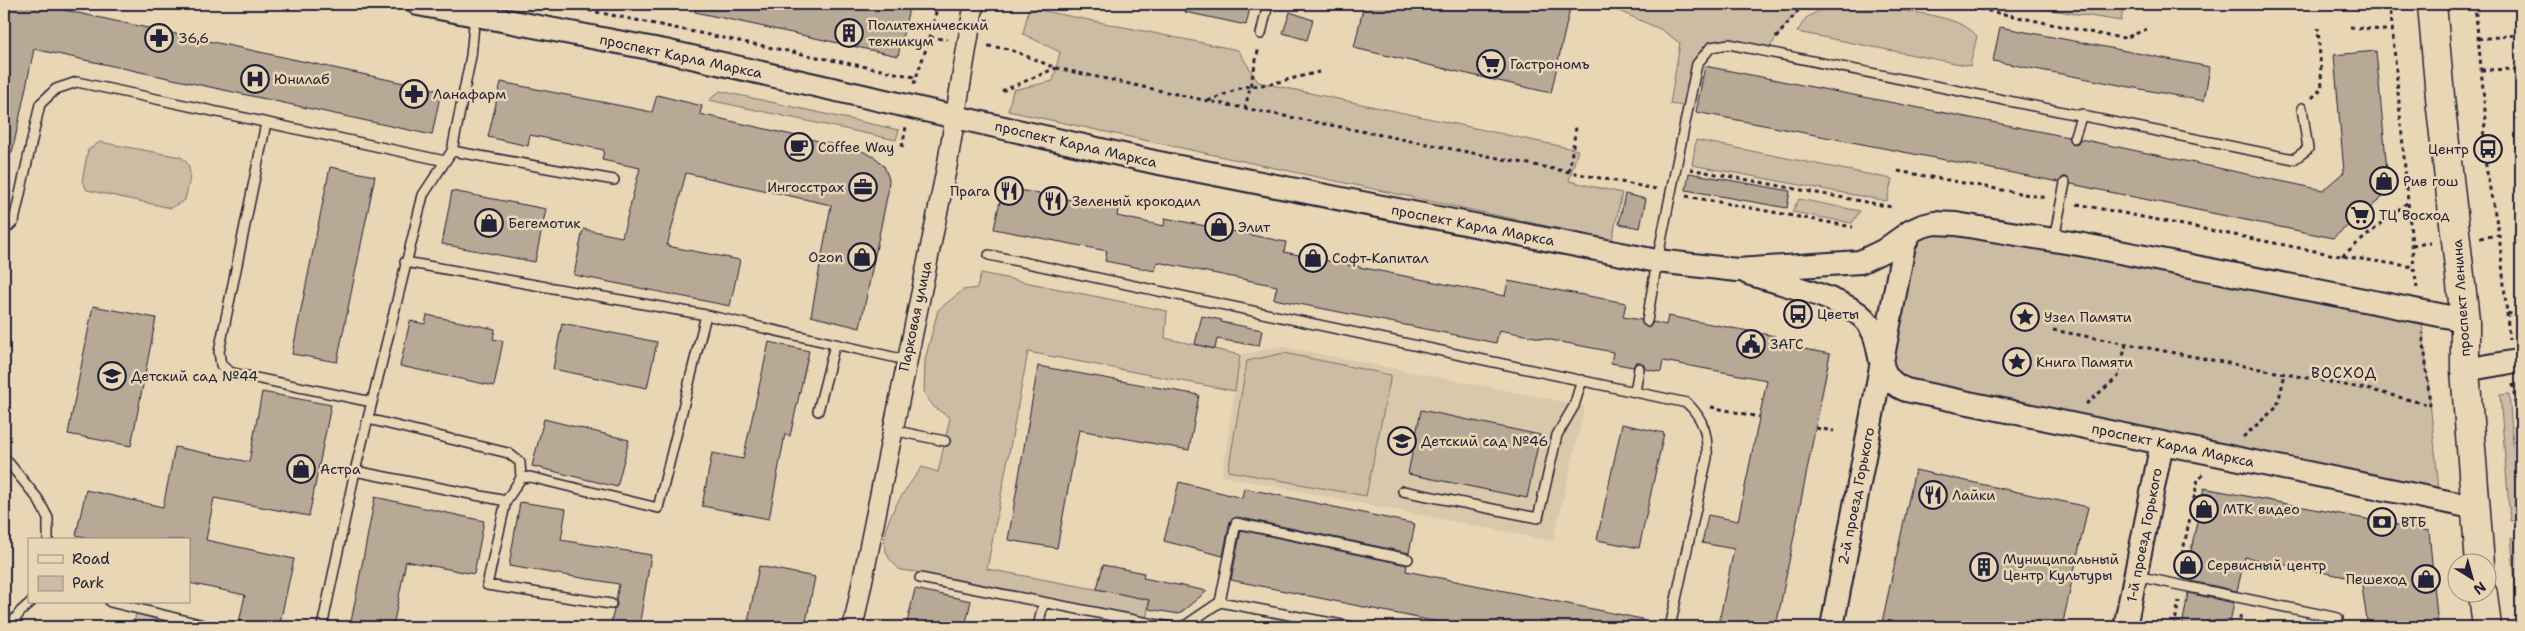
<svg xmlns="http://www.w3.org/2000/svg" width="2525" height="631" viewBox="0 0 2525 631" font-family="'Shantell Sans',sans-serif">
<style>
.built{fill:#dac8ab}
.green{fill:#ccbca3;stroke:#776f6f}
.building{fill:#b7a996;stroke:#22223b}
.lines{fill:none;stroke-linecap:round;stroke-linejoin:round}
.service-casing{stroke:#22223b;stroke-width:12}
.minor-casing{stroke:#22223b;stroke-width:22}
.tertiary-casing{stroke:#22223b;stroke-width:26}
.primary-casing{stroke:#22223b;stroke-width:31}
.path{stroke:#22223b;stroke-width:3;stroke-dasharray:4 4;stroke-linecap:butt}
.service{stroke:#e9d6b4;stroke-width:9}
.minor{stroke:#e9d6b4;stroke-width:19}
.tertiary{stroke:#e9d6b4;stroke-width:22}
.primary{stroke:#e9d6b4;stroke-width:28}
.labels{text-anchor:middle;stroke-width:5;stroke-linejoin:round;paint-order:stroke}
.poi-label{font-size:14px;fill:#22223b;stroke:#e9d6b4;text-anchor:start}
.street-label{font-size:14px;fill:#22223b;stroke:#e9d6b4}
.neighbourhood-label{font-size:15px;letter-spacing:1px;fill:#22223b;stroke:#e9d6b4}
</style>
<rect width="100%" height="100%" fill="#e9d6b4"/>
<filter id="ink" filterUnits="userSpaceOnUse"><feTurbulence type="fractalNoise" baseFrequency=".02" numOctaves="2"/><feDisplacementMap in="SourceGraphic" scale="10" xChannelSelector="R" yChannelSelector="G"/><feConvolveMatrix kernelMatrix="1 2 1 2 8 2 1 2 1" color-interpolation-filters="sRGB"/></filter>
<g filter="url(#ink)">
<path class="built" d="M1279,346L1585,406L1553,541L1222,476L1240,355Z"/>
<path class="green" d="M1603,4H1808C1790,15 1779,34 1767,51C1755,49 1741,44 1728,44C1695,45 1694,82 1689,107L1670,104L1680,43L1662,30Z
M2013,4H2124L2121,21Z
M1827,6C1862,8 1955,8 1977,36L1970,66L1797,32L1806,18Z
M1029,8L1238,50L1258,82L1578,150L1569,181L1622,193L1612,240L1008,111L1013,90L1053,81L1060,52L1023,34Z
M720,91L899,130L896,140L709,100Z
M1696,140L1892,179L1887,201L1692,165Z
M100,142L181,157C196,167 188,185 185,200L171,208L87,190L82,181L88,150Z
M1799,199L1860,211L1852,223L1792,212Z
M1922,226L2421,313L2440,500L1892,382L1891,305Z
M981,273L1167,311L1165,338L1240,355L1235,391L1028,352L987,569L1149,599L1146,623L920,578L917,572L900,570C896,566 892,562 889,558C872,530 907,488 922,467L938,472L950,418L934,407L924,393L925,360L938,310L963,290L977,288Z
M1284,353L1391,375L1366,496L1228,471L1247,361Z
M2509,394L2519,520L2510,521L2500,395Z
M2511,538H2521V627H2519Z
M137,609L203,627H133Z"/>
<path class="building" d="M4,4H36L441,91L432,135L34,49L12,153H4Z
M696,4H910L898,56L695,12Z
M1186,4H1251L1246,25L1185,12Z
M1364,4H1553L1570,8L1551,93L1354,48Z
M1290,12L1313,20L1307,40L1283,33Z
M2000,27L2210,67L2204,101L1993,61Z
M2376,51L2389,192L2333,238L2071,184L2067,177H2063L2059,182L1696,112L1705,66L2068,137L2072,144L2078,143L2080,139L2323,190L2344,172L2334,55Z
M501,82L652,112L657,95L702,106L700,114L862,151L876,158L884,166L889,179L888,192L860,328L811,316L831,205L686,173L667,246L740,260L730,306L574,275L583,229L622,237L640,168L602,160L604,150L530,135L528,146L488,137Z
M330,167L375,176L337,362L292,354Z
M1689,173L1790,191L1787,208L1686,190Z
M1003,187L1118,209L1117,216L1164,226L1165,218L1286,242L1284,252L1505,296L1508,281L1626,303L1623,317L1641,320L1646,327H1650L1653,322L1666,325L1668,316L1775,336L1773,343L1830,354L1776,627H1718L1734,549L1702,543L1708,515L1738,521L1767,380L1663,361L1661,372L1645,369L1640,362H1636L1633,367L1611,363L1613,352L1499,330L1496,343L1274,299L1277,286L1157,262L1155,271L1105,261L1107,251L994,229Z
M452,191L546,209L535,262L442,244Z
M1625,194L1646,199L1640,228L1619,224Z
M93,306L156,318L131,446L68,434Z
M427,315L495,329L493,339L503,341L494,386L400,366L410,321L425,324Z
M1202,316L1222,320L1221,322L1262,330L1259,346L1217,339L1215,349L1195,344Z
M562,323L657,342L647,388L553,369Z
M769,342L809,351L790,436L785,434L769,519L702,506L712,453L743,459Z
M1038,366L1199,395L1189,450L1079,430L1057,548L1008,540Z
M262,392L331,405L309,516L214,498L206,540L294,559L279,627H238L245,595L189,583V540H99L76,535L86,490L163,507L175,447L249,462Z
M1421,410L1540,435L1527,498L1408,474Z
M544,419L629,440L617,487L532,466Z
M1622,424L1664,433L1639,548L1597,540Z
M1915,470L2088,507L2062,627H1881Z
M1179,482L1242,498L1244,488L1415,524L1409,553L1237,517L1230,521L1223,556L1164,541Z
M2204,488L2429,531L2438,627H2368L2361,580L2245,557L2237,591L2191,581L2192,576L2186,575Z
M375,497L484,521L474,574L406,561L393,627H350Z
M520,502L566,509L561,540L651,555L639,627H610L614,610L617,605L616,600L619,584L509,566Z
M1241,530L1407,565L1406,571L1642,619L1641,627H1462L1231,580Z
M1103,565L1144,573L1143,578L1207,591L1179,614L1149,609V600L1097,589Z
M759,566L815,577L805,627H747Z
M915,589L971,601L965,627H906Z
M2188,593L2234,603L2229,627H2182Z"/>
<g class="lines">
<defs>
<path id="service" d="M1261,34L1268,4
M266,123L219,352L221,365L232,373L372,402
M2074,138L2082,114
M452,151L614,180
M4,231L14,221L40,104L56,89L77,82L445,161
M2054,239L2065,183
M989,255L1687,403C1704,419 1708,435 1707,458L1670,627
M405,262L706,315L906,360
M1647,321L1657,261L1697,64L1711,47L1729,44L2294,159L2308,149L2302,108
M1635,392L1639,368
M818,411L835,344
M368,419L508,453L520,462L521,478
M892,430L945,441
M4,457L38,499L48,518V540
M355,471L506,501L521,478L530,477L658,508L706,315
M1403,491L1538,518L1557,435L1574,406L1582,380
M506,501L487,585L611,604
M2136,576L2338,618
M920,578L1169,627
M110,602L200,624L203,627
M1220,602L1236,523L1408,559
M9,627L21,611L31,602
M322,627L355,471L423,195L452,151L471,56L475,14
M1038,627L1043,604
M1183,627L1220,602L1353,627"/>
<path id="minor" d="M853,627L947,166L974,4"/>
<path id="tertiary" d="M418,4L665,51L1154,162L1657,261L1737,270L1860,262L1883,251L1911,231
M1748,273C1776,282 1838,297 1860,315C1890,339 1867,375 1906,390L2477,508
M2465,370L2517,361
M1832,627L1904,245L1911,231L1922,226L1934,223L1956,224L2084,245L2465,320
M2125,627L2162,443"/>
<path id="primary" d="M2432,4L2441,108L2465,320V370L2480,564
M2483,594L2487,627"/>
</defs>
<use href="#service" class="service-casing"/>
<use href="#minor" class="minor-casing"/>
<use href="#tertiary" class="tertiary-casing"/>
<use href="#primary" class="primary-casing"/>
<path class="path" d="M557,4L915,77
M1956,4L2108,36L2125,38L2147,29
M2390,4L2414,267
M2475,4L2486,121C2477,143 2495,208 2499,235C2502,261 2504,287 2507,313L2521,316
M2350,27L2393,31
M930,37L947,40
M1776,38L1800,8L1808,4
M2478,39L2516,35
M988,46L1009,49L1056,68L1208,101L1656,189
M2481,70L2521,69
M914,84L930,37L938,4
M1002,91L1056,68
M2312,98L2322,88L2318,28
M1208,101L1243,87L1270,84L1323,71
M1245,109L1259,47
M902,147L906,127
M1690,169L1892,207
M1569,171L1576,127
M1898,171L2046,198
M1686,196L1853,227
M2077,204L2335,255L2414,267L2417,288
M2480,238L2499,235
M2412,245L2431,243
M2342,256L2408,202
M2507,313L2509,340
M2053,330L2371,390L2430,405L2423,333
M2513,384L2521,460
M2086,404L2118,377L2126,344
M1711,407L1759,417
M1816,428L1834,431
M2243,437L2277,407L2285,374
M2179,570L2198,479L2204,473
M2174,627L2179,601
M2238,627L2241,613"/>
<use href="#service" class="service"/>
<use href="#minor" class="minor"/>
<use href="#tertiary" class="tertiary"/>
<use href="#primary" class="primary"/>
</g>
</g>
<defs>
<symbol id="building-ring" viewBox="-11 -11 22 22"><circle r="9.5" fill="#e9d6b4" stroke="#22223b" stroke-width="1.5"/><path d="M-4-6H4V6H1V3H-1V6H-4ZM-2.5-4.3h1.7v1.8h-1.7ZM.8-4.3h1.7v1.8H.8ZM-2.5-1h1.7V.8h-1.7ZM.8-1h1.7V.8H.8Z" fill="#22223b"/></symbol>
<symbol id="pharmacy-ring" viewBox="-11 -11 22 22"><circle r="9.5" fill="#e9d6b4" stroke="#22223b" stroke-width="1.5"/><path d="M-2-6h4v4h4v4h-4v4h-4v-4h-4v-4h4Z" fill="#22223b"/></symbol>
<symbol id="supermarket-ring" viewBox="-11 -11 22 22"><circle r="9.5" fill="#e9d6b4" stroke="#22223b" stroke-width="1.5"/><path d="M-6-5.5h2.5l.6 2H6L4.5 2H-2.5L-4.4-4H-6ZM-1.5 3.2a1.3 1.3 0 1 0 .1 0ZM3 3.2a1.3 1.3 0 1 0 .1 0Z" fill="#22223b"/></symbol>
<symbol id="hospital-ring" viewBox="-11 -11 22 22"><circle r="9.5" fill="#e9d6b4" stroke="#22223b" stroke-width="1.5"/><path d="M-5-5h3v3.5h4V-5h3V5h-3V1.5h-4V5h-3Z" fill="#22223b"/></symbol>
<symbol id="cafe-ring" viewBox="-11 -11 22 22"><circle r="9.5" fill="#e9d6b4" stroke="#22223b" stroke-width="1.5"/><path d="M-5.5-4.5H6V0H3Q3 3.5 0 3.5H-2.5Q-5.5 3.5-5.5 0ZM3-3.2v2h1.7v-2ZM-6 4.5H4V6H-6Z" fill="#22223b"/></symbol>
<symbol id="bus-ring" viewBox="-11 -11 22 22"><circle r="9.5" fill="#e9d6b4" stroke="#22223b" stroke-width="1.5"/><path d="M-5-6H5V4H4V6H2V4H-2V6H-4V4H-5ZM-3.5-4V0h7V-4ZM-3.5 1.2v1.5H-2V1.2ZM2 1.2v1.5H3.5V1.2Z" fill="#22223b"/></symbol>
<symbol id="shop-ring" viewBox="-11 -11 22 22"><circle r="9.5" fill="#e9d6b4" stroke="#22223b" stroke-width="1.5"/><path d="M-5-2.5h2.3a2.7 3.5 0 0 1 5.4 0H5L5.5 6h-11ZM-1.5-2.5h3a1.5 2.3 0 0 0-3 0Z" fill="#22223b"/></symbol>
<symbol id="office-ring" viewBox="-11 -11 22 22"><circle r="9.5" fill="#e9d6b4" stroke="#22223b" stroke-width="1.5"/><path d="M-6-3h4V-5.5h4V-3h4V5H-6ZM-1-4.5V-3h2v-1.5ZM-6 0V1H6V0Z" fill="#22223b"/></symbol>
<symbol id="restaurant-ring" viewBox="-11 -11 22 22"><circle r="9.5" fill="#e9d6b4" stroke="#22223b" stroke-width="1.5"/><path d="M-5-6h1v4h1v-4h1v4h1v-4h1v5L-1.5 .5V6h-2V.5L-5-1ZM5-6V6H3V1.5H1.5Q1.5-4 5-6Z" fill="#22223b"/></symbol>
<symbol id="sight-ring" viewBox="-11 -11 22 22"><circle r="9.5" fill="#e9d6b4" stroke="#22223b" stroke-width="1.5"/><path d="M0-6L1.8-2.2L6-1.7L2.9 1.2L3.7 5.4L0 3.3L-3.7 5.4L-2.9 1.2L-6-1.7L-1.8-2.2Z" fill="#22223b"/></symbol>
<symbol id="civic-ring" viewBox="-11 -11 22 22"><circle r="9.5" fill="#e9d6b4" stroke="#22223b" stroke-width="1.5"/><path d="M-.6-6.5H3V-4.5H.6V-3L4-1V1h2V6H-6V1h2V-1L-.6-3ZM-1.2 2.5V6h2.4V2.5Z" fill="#22223b"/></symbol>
<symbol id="school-ring" viewBox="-11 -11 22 22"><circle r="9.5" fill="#e9d6b4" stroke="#22223b" stroke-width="1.5"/><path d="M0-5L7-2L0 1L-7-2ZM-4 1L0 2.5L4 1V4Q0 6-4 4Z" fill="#22223b"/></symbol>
<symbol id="bank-ring" viewBox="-11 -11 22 22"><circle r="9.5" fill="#e9d6b4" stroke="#22223b" stroke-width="1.5"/><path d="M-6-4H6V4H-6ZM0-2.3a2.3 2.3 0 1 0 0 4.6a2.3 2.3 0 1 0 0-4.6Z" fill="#22223b"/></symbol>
</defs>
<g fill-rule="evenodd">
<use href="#building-ring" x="833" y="17" width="32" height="32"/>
<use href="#pharmacy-ring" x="143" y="22" width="32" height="32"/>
<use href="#supermarket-ring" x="1475" y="48" width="32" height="32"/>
<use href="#hospital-ring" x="239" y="63" width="32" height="32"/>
<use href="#pharmacy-ring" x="398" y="78" width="32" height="32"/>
<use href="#cafe-ring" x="783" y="131" width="32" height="32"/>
<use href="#bus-ring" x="2472" y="133" width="32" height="32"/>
<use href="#shop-ring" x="2368" y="165" width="32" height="32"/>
<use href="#office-ring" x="847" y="171" width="32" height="32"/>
<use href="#restaurant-ring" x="993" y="175" width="32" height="32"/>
<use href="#restaurant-ring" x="1037" y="185" width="32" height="32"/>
<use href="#supermarket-ring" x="2344" y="199" width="32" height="32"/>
<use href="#shop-ring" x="473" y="207" width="32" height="32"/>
<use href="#shop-ring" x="1203" y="211" width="32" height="32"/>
<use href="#shop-ring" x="846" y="241" width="32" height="32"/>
<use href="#shop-ring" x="1297" y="242" width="32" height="32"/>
<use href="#bus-ring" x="1782" y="298" width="32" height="32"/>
<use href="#sight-ring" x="2009" y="301" width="32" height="32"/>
<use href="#civic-ring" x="1735" y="328" width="32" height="32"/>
<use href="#sight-ring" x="2001" y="346" width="32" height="32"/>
<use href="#school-ring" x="96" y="360" width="32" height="32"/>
<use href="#school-ring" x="1386" y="425" width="32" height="32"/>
<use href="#shop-ring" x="285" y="453" width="32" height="32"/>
<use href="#restaurant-ring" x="1917" y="479" width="32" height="32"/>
<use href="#shop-ring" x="2188" y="493" width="32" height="32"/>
<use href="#bank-ring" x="2366" y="506" width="32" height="32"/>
<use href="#shop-ring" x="2172" y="549" width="32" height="32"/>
<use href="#building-ring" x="1968" y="551" width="32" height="32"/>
<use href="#shop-ring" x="2410" y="563" width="32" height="32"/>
</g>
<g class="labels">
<g class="poi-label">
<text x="868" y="30">Политехнический<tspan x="868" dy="16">техникум</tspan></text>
<text x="178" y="43">36,6</text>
<text x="1510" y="69">Гастрономъ</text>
<text x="274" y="84">Юнилаб</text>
<text x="433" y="99">Ланафарм</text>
<text x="818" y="152">Coffee Way</text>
<text x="2469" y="154" text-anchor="end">Центр</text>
<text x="2403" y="186">Рив гош</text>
<text x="844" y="192" text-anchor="end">Ингосстрах</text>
<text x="990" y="196" text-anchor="end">Прага</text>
<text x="1072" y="206">Зеленый крокодил</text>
<text x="2379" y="220">ТЦ Восход</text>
<text x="508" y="228">Бегемотик</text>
<text x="1238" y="232">Элит</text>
<text x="843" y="262" text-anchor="end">Ozon</text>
<text x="1332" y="263">Софт-Капитал</text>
<text x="1817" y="319">Цветы</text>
<text x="2044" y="322">Узел Памяти</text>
<text x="1770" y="349">ЗАГС</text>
<text x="2036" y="367">Книга Памяти</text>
<text x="131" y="381">Детский сад №44</text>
<text x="1421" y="446">Детский сад №46</text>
<text x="320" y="474">Астра</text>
<text x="1952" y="500">Лайки</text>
<text x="2223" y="514">МТК видео</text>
<text x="2401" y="527">ВТБ</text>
<text x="2003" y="564">Муниципальный<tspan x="2003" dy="16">Центр Культуры</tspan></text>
<text x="2207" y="570">Сервисный центр</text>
<text x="2407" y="584" text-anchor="end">Пешеход</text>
</g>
<g class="street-label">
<text transform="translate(681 56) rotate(12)" y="5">проспект Карла Маркса</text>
<text transform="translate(1076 144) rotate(13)" y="5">проспект Карла Маркса</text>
<text transform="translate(1473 225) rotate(11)" y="5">проспект Карла Маркса</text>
<text transform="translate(2461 298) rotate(-94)" y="5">проспект Ленина</text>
<text transform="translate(915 316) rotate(-78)" y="5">Парковая улица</text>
<text transform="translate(2173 445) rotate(12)" y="5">проспект Карла Маркса</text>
<text transform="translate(1856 496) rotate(-79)" y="5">2-й проезд Горького</text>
<text transform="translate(2144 535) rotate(-79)" y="5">1-й проезд Горького</text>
</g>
<g class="neighbourhood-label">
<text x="2344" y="378">ВОСХОД</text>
</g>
</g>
<rect width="2525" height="631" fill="none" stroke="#e9d6b4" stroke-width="20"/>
<rect x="10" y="10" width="2505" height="611" fill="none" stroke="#22223b" stroke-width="2" filter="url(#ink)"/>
<rect x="28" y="538" width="162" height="65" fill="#e9d6b4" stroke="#998e84"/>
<rect x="38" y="555" width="25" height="8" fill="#e9d6b4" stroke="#998e84"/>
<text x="72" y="564" font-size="15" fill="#22223b">Road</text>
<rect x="38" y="576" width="25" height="15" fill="#ccbca3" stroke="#998e84"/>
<text x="72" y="588" font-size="15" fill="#22223b">Park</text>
<g transform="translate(2472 578) rotate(143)"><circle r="24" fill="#e9d6b4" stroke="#998e84"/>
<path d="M0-4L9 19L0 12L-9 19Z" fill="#22223b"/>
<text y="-8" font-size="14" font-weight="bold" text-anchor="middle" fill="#22223b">N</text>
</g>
</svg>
